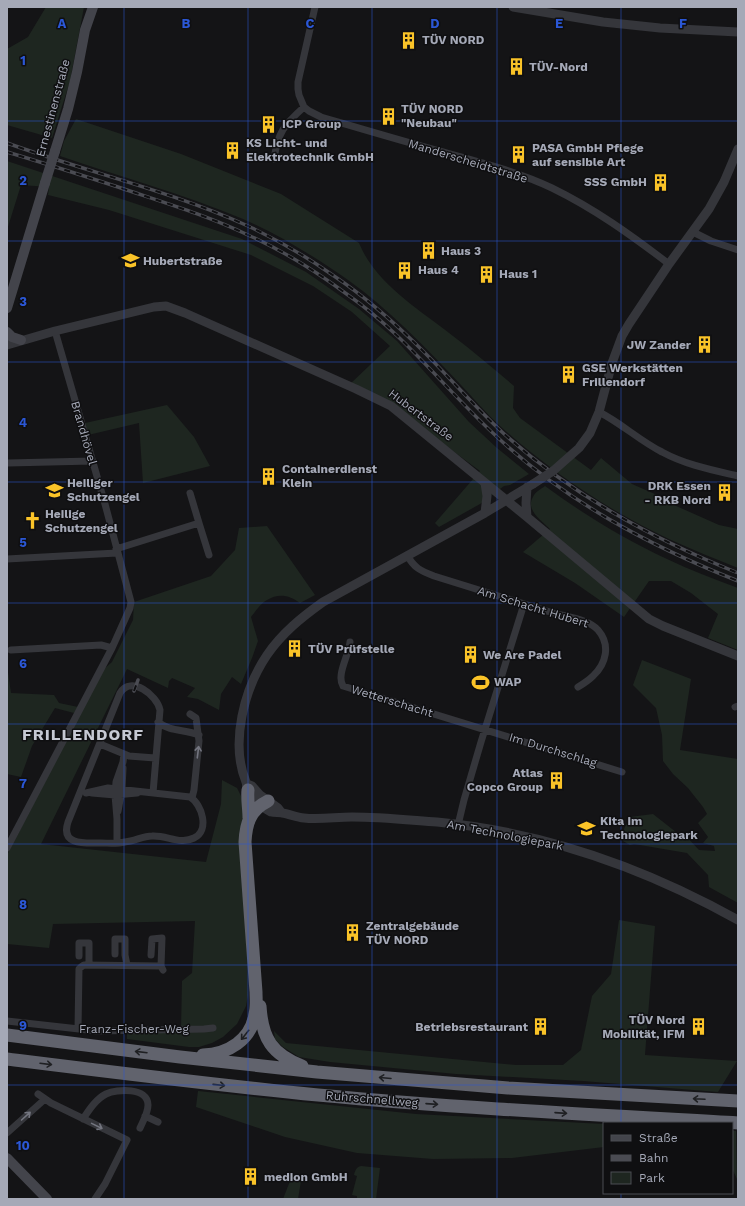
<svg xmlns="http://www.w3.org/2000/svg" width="745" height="1206" viewBox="0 0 745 1206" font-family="'Work Sans',sans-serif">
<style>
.green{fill:#1e2620}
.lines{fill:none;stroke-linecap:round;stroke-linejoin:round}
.minor{stroke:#35363b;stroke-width:7}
.tertiary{stroke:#35363b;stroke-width:9}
.secondary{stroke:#43444b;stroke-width:10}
.motorway{stroke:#61636d;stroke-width:13}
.rail-casing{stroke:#4a4b52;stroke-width:3.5}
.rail{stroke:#0f0f11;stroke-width:2;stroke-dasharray:6;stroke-linecap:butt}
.tertiary-bridge{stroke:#35363b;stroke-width:9}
.secondary-bridge{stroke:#43444b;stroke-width:10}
.oneway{stroke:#73757f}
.oneway2{stroke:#1f2023}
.grid{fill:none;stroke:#2b57d5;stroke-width:1;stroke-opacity:0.55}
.labels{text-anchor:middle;stroke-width:3;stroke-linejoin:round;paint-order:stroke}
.poi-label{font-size:12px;font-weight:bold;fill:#a5a9b7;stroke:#0f0f11;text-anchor:start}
.street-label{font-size:12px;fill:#a5a9b7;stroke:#0f0f11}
.district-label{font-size:16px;font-weight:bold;letter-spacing:1px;fill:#c6c9d3;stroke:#0f0f11}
.grid-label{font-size:13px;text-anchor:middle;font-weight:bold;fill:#2b57d5;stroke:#0f0f11;stroke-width:3;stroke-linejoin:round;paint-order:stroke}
</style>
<rect width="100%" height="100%" fill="#141416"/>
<path class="green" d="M46,7H84L70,81L52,138L7,125V49L28,37Z
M76,119L181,154L281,194L359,243C375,283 420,310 453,336C474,352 494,369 514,386L513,408L520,418L591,470L601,458L632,484L657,495L656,497L719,525L738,529V568C716,559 693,550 671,540C609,511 551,472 500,426C486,413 473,398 461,385C425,347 390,310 348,280C315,257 280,235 243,219C183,194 121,177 60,156L64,141Z
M7,161L242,239L306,272L359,309L397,341L469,422L497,448L529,474L510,485L504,486L480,504L439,527L435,523L480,471L400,412L349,385L390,346L352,312L313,286L251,255L109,210L48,195L49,187L21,185L7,230Z
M167,405L194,437L210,466L143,483L139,423L88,435L85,423Z
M545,486C583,514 624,539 667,559C690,570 714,579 738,588V650L708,638L718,614L691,593L671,581H649L624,617L575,583L523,552L550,529C542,521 525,510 533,497C535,492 541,489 545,486Z
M267,526L315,595L300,603C290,595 278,593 267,600C261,603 255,612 251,617L258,641L252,658L241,684L232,677L221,694L219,710L198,699L187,697L195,688L172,678L169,681L168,688L127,669L41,844L206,862L221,804L222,780L237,788L245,804L240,838L247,953L248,995L246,1006L237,1024L223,1037L212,1043L199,1047H189L127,1039V1032L181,1030L182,981L192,973L195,921L53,924L49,948L7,944V855L103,670L112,662L133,620L134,602L211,576L235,550L239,528Z
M642,660L691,679L680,750L738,759V903L709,887L708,875L687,853L634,844L630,845L623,841L621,835L630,817L653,814L681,836L684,834L699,850L715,851L714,846L703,843L708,837L698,823L707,814L703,807L688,788L673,774L663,761L662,735L656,708L633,685Z
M7,665L11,693L54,695L59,703L78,707L74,713L55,708L32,746L21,777L7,774Z
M619,920L655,926L645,1055L737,1061L718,1092L583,1081L456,1074L330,1062L299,1057L283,1047L275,1039L274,1031L286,1043L516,1065H563L581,1050L592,996L611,974Z
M198,1091L416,1114L604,1124V1147L512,1158L433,1159L357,1153L285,1137L196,1107Z
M732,1131H736L737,1179L732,1168Z
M361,1166L380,1168L376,1199H357V1196L352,1195L357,1176L354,1175C355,1171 356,1167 361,1166Z
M292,1176L299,1179L301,1181L298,1199H283Z"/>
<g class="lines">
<path class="minor" d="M315,7L298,82V89L299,95L304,107L309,111L321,117C362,129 402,141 443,152C480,162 518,172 552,188C595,209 631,235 669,264
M274,159C278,132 284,125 304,107
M693,232L711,241L738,250
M599,412C621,423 640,441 662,452C686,465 712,470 738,476
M8,463L92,461
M199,523L209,555
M116,549L199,523L190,493
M407,555C414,568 421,571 434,576C472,588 511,600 550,612C565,617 587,618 598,630C611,645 606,664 593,676C589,680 583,684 578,687
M7,559L117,553
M350,642C349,655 336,675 343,686L622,772
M11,650L101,645L112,648
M735,707L738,706
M190,714L196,718L199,741L194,790L192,798
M158,722C170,732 185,729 199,735
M100,744L129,756L155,758
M86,793L108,788L190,797C202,804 210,831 194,838C180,845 167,835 152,836C143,836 135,841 125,842C117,844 109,843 101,843C86,843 60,846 68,822L120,693C131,675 157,695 160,710L153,793
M92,793L115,795L137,793
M118,811L122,789L123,768
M458,825L464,800L481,742L524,604
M117,843V819L115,795L116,782L123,762L124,754
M7,848L112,648L130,608L131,602L105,504L55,331
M115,954V939H125V955L127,965
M151,955L152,939L162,938L161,966
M79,956V943H89V965
M7,1021L97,1031L204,1029L213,1028
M78,1029L79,969L81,967L84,965L161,966L163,970
M38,1094L51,1103L127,1140L105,1184L95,1199
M145,1116L158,1122
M83,1119C89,1110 96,1099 106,1094C117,1089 148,1087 148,1105C148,1113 143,1121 140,1128
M7,1133L45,1099"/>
<path class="tertiary" d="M513,7L603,22L660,28L738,32
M7,345L55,331L154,307L166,306L185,313L356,389L391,406L527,517L649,619L663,626L738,656
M553,471L579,448L590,433L599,412L612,363L622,336L629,324L669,264L709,209L724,182L738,149
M485,483L487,496L485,513
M533,484L485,513L323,602C302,617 282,633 267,655C244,689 230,743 246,782C247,784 246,787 247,789C250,796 264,809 271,812C275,813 279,812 282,813C289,814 296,817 304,818C319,820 336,817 352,817C380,817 409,820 437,822C543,832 645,868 738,920
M527,517L526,503L527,487
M247,784L252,786L260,795L278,808L281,812"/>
<path class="secondary" d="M55,151L68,109L77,72L85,30L93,7
M7,308L45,183
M7,332L12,337L21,340
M7,1158L47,1199"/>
<path class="motorway" d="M248,790C247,799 249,809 249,818
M260,1006C262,1039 272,1054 302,1066
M7,1035L180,1057L317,1072L508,1088L738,1101
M203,1055C228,1054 251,1040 255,1014C257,1007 256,999 256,992L245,842C246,823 250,810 268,801
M7,1059C111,1072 214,1085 318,1095C458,1108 598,1115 738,1123"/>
<defs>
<path id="rail" d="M7,143C87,172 171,191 248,226C278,240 307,257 334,276C367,298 396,324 423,351C450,378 474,406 502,432C572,495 651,538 738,573
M7,152C44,163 81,175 118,187C162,202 206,215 248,235C284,251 317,272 348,295C404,334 445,389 495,435C565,501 650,546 738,581
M134,691L138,680"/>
</defs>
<use href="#rail" class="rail-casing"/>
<use href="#rail" class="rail"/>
<path class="tertiary-bridge" d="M533,484L553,471"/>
<path class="secondary-bridge" d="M45,183L55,151"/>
</g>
<defs><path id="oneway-shaft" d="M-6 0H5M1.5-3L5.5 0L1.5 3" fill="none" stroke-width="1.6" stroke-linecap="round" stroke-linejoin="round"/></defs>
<g class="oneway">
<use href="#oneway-shaft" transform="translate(198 752) rotate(-83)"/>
<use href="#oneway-shaft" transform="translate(26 1116) rotate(-42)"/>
<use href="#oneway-shaft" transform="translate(97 1126) rotate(26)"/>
</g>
<g class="oneway2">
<use href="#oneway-shaft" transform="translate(245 1035) rotate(129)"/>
<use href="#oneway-shaft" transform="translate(141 1052) rotate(-173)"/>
<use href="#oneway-shaft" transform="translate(46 1064) rotate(7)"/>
<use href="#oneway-shaft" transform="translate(385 1078) rotate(-175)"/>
<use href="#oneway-shaft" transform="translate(219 1085) rotate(6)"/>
<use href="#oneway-shaft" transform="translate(699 1099) rotate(-177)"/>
<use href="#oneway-shaft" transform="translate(432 1104) rotate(4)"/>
<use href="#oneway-shaft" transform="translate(561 1113) rotate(4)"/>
</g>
<path class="grid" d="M124,7V1199M248,7V1199M372,7V1199M497,7V1199M621,7V1123M7,121H738M7,241H738M7,362H738M7,482H738M7,603H738M7,724H738M7,844H738M7,965H738M7,1085H738M621,1193V1199"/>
<defs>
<symbol id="building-bare" viewBox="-9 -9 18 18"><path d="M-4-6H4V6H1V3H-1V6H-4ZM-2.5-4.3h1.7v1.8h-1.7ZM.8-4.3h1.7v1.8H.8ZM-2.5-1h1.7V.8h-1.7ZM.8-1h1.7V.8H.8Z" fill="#fac328" stroke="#0f0f11" stroke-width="2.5" paint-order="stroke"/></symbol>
<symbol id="school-bare" viewBox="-9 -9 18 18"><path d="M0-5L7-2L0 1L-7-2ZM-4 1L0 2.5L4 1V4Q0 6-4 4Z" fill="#fac328" stroke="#0f0f11" stroke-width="2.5" paint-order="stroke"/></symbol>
<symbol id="church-bare" viewBox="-9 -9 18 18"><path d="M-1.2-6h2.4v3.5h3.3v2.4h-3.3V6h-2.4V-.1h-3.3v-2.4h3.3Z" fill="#fac328" stroke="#0f0f11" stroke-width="2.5" paint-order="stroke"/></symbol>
<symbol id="stadium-bare" viewBox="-9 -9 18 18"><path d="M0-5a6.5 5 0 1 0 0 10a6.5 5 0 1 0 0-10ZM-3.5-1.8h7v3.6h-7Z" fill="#fac328" stroke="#0f0f11" stroke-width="2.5" paint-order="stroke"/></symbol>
</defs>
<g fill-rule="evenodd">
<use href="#building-bare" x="396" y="28" width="25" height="25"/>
<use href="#building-bare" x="504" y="54" width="25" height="25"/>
<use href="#building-bare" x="376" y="104" width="25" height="25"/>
<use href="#building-bare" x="256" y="112" width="25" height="25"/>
<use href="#building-bare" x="220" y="138" width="25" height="25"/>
<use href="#building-bare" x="506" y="142" width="25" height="25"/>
<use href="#building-bare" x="648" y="170" width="25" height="25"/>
<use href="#building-bare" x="416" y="238" width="25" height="25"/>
<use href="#school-bare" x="118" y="248" width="25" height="25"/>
<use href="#building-bare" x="392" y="258" width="25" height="25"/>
<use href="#building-bare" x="474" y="262" width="25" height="25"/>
<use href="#building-bare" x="692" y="332" width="25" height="25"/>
<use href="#building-bare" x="556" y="362" width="25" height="25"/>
<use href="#building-bare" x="256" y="464" width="25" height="25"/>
<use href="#school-bare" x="42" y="478" width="25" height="25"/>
<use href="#building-bare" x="712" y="480" width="25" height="25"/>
<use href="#church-bare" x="20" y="508" width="25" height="25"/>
<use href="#building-bare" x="282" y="636" width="25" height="25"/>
<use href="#building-bare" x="458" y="642" width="25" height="25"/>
<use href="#stadium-bare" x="468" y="670" width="25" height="25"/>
<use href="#building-bare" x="544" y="768" width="25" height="25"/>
<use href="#school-bare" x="574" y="816" width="25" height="25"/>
<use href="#building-bare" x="340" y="920" width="25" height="25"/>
<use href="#building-bare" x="528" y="1014" width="25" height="25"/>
<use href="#building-bare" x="686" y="1014" width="25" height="25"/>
<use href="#building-bare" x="238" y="1164" width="25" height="25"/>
</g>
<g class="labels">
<g class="poi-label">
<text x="422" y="44">TÜV NORD</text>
<text x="529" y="71">TÜV-Nord</text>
<text x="401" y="113">TÜV NORD<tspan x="401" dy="14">"Neubau"</tspan></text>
<text x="282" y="128">ICP Group</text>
<text x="246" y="147">KS Licht- und<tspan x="246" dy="14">Elektrotechnik GmbH</tspan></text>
<text x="532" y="152">PASA GmbH Pflege<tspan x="532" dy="14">auf sensible Art</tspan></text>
<text x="647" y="186" text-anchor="end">SSS GmbH</text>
<text x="441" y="255">Haus 3</text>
<text x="143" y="265">Hubertstraße</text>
<text x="418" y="274">Haus 4</text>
<text x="499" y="278">Haus 1</text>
<text x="691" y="349" text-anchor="end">JW Zander</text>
<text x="582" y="372">GSE Werkstätten<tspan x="582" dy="14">Frillendorf</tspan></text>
<text x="282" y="473">Containerdienst<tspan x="282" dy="14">Klein</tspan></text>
<text x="67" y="487">Heiliger<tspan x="67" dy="14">Schutzengel</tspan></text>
<text x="711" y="490" text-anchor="end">DRK Essen<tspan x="711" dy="14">- RKB Nord</tspan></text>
<text x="45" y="518">Heilige<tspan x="45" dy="14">Schutzengel</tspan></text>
<text x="308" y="653">TÜV Prüfstelle</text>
<text x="483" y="659">We Are Padel</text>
<text x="494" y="686">WAP</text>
<text x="543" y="777" text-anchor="end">Atlas<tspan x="543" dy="14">Copco Group</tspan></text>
<text x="600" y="825">Kita im<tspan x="600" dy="14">Technologiepark</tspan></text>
<text x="366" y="930">Zentralgebäude<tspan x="366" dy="14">TÜV NORD</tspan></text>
<text x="685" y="1024" text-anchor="end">TÜV Nord<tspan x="685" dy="14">Mobilität, IFM</tspan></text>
<text x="528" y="1031" text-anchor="end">Betriebsrestaurant</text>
<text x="264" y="1181">medion GmbH</text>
</g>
<g class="street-label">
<text transform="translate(53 108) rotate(-75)" y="4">Ernestinenstraße</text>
<text transform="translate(468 161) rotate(17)" y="4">Manderscheidtstraße</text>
<text transform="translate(421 415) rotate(37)" y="4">Hubertstraße</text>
<text transform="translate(84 433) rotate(74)" y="4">Brandhövel</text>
<text transform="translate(533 607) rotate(17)" y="4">Am Schacht Hubert</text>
<text transform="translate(392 701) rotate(17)" y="4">Wetterschacht</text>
<text transform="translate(553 750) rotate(17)" y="4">Im Durchschlag</text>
<text transform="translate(505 835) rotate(11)" y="4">Am Technologiepark</text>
<text x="134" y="1033">Franz-Fischer-Weg</text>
<text transform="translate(372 1099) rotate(5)" y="4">Ruhrschnellweg</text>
</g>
<g class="district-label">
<text x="83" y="740">FRILLENDORF</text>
</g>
</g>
<g class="grid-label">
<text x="62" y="28">A</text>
<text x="186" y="28">B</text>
<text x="310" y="28">C</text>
<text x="435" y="28">D</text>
<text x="559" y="28">E</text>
<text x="683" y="28">F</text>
<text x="23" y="65">1</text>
<text x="23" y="185">2</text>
<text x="23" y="306">3</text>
<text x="23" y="427">4</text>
<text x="23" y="547">5</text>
<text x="23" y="668">6</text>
<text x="23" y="788">7</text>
<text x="23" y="909">8</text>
<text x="23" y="1030">9</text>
<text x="23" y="1150">10</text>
</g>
<rect width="745" height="1206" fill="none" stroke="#a5a9b7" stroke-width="16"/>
<rect x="603" y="1122" width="130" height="72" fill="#0f0f11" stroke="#4b4d53"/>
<rect x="611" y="1135" width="20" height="6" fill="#43444b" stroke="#4b4d53"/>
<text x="639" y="1142" font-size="12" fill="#a5a9b7">Straße</text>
<rect x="611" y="1155" width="20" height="6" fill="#4a4b52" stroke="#4b4d53"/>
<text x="639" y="1162" font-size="12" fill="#a5a9b7">Bahn</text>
<rect x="611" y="1172" width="20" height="12" fill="#1e2620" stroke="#4b4d53"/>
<text x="639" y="1182" font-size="12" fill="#a5a9b7">Park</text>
</svg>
